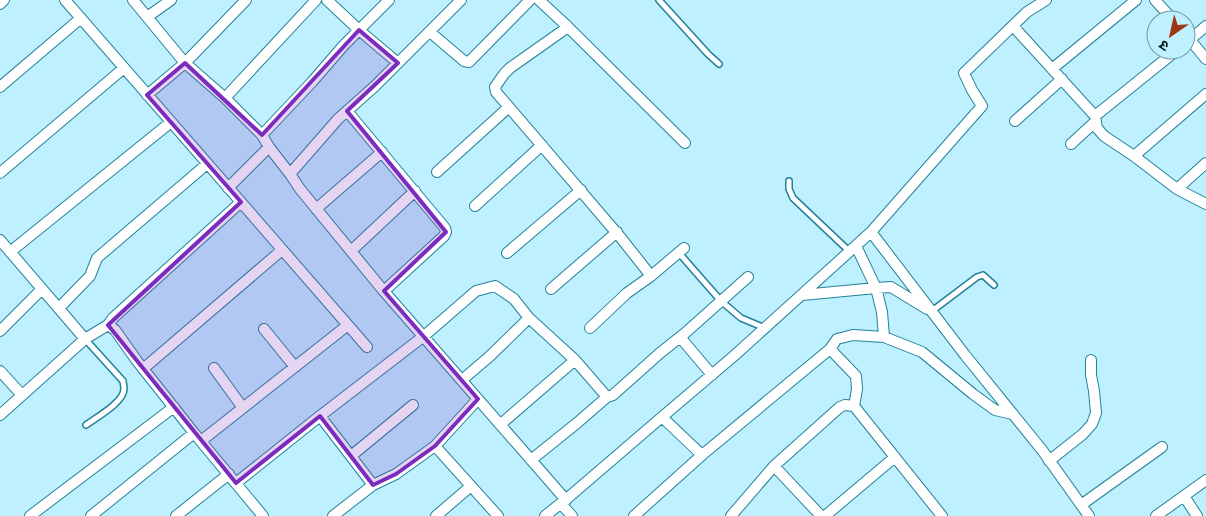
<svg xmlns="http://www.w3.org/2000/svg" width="1206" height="516" viewBox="0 0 1206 516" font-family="'Titillium Web','Noto Sans Devanagari',sans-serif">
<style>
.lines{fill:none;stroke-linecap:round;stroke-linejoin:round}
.lane-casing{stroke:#228299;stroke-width:8}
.street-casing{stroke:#228299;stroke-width:12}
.lane{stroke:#fff;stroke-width:5}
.street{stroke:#fff;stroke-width:10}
.marked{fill:#7b2cbf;fill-opacity:0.2;stroke:#7b2cbf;stroke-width:4;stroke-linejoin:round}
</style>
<rect width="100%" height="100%" fill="#bef0ff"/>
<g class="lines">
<defs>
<path id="lane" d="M659,0L708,54L719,64
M789,181V189L793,198L849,251
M679,253L721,301L741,318L765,328
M932,311L977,277L983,275L994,285
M85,339L123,381C123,381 124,388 124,389C124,402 97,417 86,425"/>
<path id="street" d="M65,0L367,347
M133,0L185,63L225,98L262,135L269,147L290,174L300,189L382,289L566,500
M327,0L359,30L398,63
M539,0L568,27L685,143
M1155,0L1173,20
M0,4L4,0
M147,17L171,0
M1013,26L1095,116L1097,128L1104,136L1134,156L1177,189L1206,204
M568,27L510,68L504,74L495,87L496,92L621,238L651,276
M430,32L464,61L469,62L530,0
M1186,35L1206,59
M1186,43L1206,26
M1052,69L1136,0
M0,87L81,18
M147,95L185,63L246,0
M225,98L316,0
M347,111L445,228L446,232L444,236L384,291
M1095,116L1177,50
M1015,121L1062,79
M262,135L312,82L344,45L389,0
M1071,144L1096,121
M1134,156L1206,94
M437,172L509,107
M0,173L124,68
M290,174L338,119L375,86L461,0
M228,188L269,147
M1177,189L1206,163
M475,206L542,145
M316,209L382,152
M871,232L982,106L972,90L964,73L1027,12L1046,0
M0,240L85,339
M856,246L876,288L882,312L884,337
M351,251L415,191
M10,252L171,122
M507,253L581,190
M551,289L617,232
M802,295L876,288L891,287L927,309
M59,308L90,276L97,258L207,164
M108,325L113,318L241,202
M590,328L627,293L651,276L684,248
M264,329L295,367
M0,331L42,289
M680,337L712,375
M830,349L837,339L853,335L884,337L922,352L973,394L995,410L1013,414
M214,368L243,408
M143,369L282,250
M0,371L22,395
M607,397L613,395L660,353L684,334L748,277
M478,399L435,446L498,516
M0,415L85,339L108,325L115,330L137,361L194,433L263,516
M320,416L424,336L476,291L495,286L514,299L529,318L490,356L462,380
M662,417L702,455
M501,424L575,360L529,318
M201,441L348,325
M351,456L413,405
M531,460L577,423L607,397L575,360
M1049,461L1083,434L1092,424L1096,413L1094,391L1091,375V360
M774,466L840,407L845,405L854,406
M236,483L320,416L373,485
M1184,496L1197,516
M561,504L572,516
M1081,505L1162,447
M30,516L174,407
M91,516L194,433
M176,516L229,474
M333,516L373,485L396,474L435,446
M436,516L471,486
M545,516L570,496L662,417L735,355L871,232L965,355L1042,450L1089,516
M634,516L702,455L830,349L856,376L857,389L854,406L942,516
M731,516L774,466L821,516
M825,516L895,457
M1156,516L1206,480"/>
</defs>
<use href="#lane" class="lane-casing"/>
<use href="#street" class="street-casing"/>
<use href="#lane" class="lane"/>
<use href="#street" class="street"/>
</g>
<path class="marked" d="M359,30L398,63L347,111L446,232L384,291L478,399L435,446L396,474L373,485L320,416L236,483L108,325L241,202L147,95L185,63L262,135Z"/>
<g transform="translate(1171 35) rotate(214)"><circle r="24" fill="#bef0ff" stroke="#7297a3"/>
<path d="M0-4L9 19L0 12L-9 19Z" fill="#9d3711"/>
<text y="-8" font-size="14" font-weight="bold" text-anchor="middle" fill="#001118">उ</text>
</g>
</svg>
